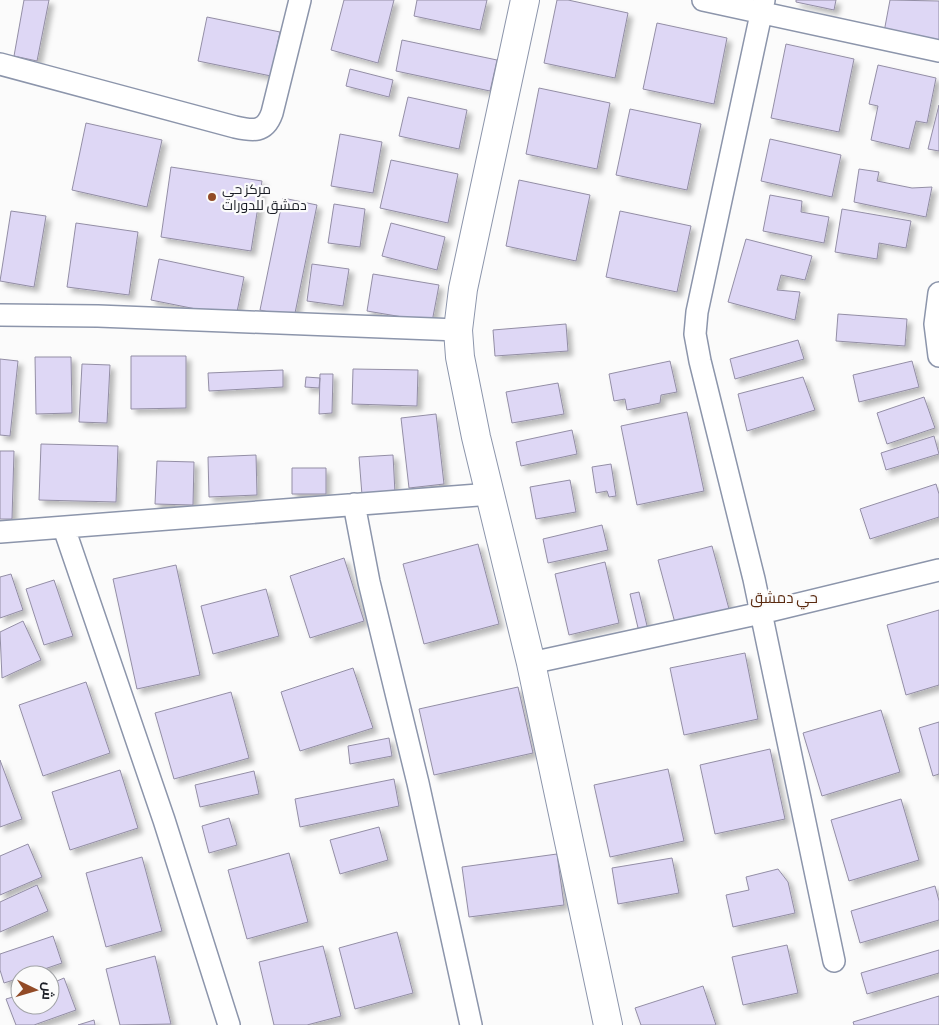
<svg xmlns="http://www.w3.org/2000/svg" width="939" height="1025" viewBox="0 0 939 1025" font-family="'Crimson Pro',Cairo,serif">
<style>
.building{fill:#ded7f5;stroke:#938ea5;filter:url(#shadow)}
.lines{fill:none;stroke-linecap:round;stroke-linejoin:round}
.minor-casing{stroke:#8c95ab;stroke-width:24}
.tertiary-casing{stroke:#8c95ab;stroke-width:30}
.minor{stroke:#fff;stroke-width:21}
.tertiary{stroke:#fff;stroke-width:28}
.poi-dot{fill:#924b27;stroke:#fbfbfb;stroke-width:2}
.labels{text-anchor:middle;stroke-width:4.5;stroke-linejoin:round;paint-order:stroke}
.poi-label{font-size:14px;fill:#1b1e26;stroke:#fbfbfb;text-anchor:start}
.neighbourhood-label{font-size:15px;fill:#59290f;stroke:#fbfbfb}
</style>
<defs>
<filter id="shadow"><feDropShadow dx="4.5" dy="4.5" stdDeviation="2.5" flood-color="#0004"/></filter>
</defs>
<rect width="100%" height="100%" fill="#fbfbfb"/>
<path class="building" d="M24,0H49L37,61L14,56Z
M344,0H394L378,63L331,50Z
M417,0H487L480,30L414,16Z
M557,0H568L628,13L615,78L544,63Z
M796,0H836L834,10L796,2Z
M890,0L939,1V42L884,32Z
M207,17L280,32L271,76L198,61Z
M657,23L727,38L714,104L643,89Z
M402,40L497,60L490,91L396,71Z
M786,44L854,59L839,132L771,118Z
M878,65L936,78L927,123L916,121L909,149L871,140L878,106L869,104Z
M350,69L393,80L389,97L346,86Z
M539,88L610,103L597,169L526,154Z
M408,97L467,110L459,149L399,136Z
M939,105V151L928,149Z
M630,109L701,124L687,190L616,175Z
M86,123L162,140L147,207L72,190Z
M340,134L382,142L373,193L331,186Z
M770,139L841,155L832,197L761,181Z
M391,160L458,174L448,223L380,208Z
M171,167L262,181L251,251L161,237Z
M859,169L879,172L877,181L912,188L932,187L926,217L854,202Z
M519,180L590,195L576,261L506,246Z
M770,195L802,201L801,212L829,217L824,243L763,231Z
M283,198L317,205L294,318L260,310Z
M334,204L365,209L360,247L328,243Z
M842,209L911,221L906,248L879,243L877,259L835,252Z
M11,211L46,216L34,287L0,281Z
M620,211L691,226L677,292L606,277Z
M76,223L138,232L129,295L67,287Z
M391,223L445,237L437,270L382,256Z
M746,239L812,256L805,280L781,275L777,290L800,292L795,320L728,302Z
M159,259L244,277L236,317L151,300Z
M312,264L349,269L343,306L307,301Z
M373,274L439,285L432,322L367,311Z
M838,314L907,319L905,346L836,341Z
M566,324L568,351L495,356L493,330Z
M798,340L804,359L735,379L730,359Z
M131,356H186V408L131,409Z
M35,357H71L72,413L36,414Z
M0,359L18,361L10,436L0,435Z
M670,361L677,392L661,395L660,403L627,410L625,399L614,401L609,374Z
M912,361L919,387L859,402L853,375Z
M82,364L110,365L107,423L79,422Z
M353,369L418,370L417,406L352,404Z
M283,370V387L209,391L208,373Z
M320,374H333L332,413L319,414Z
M306,377L320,378L319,388L305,387Z
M803,377L815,410L747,431L738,394Z
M558,383L564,414L512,423L506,392Z
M924,397L935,428L887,444L877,413Z
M687,412L704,491L637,505L621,426Z
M436,414L444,484L409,488L401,418Z
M572,430L577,454L521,466L516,442Z
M934,436L939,454L886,470L881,453Z
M41,444L118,446L116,502L39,500Z
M0,451H14L12,519H0Z
M256,455L257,495L209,497L208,457Z
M393,455L395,493L362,495L359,457Z
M157,461L194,462L193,505L155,504Z
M611,464L616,496L609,497L607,491L596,493L592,467Z
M292,468H326V494H292Z
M570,480L576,512L536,519L530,487Z
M936,484L939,494V517L870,539L860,509Z
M602,525L608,550L548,563L543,539Z
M478,544L499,624L424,644L403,564Z
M712,546L729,609L675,623L658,560Z
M344,558L364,621L310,638L290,576Z
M605,562L619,623L569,635L555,574Z
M176,565L200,675L137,689L113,579Z
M11,574L23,610L0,618V577Z
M54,580L73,636L44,645L26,589Z
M266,589L279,636L213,654L201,606Z
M639,592L648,630L639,632L630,594Z
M939,610V685L906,695L887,625Z
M23,621L41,660L2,678L0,632Z
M745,653L758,719L684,735L670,668Z
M353,668L373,728L300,751L281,692Z
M86,682L110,753L43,776L19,705Z
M518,687L533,753L434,775L419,709Z
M231,692L249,758L174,779L155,713Z
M881,710L900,772L822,796L803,733Z
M939,722V774L933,776L919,728Z
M389,738L392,756L350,764L348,746Z
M770,749L785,819L715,834L700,765Z
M0,760L22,819L0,827Z
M668,769L684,841L610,857L594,785Z
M120,770L138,828L70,850L52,792Z
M254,771L259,794L200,807L195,785Z
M394,779L399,806L300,827L295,799Z
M901,799L919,860L849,881L831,820Z
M229,818L237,845L209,853L202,826Z
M379,827L388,860L340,874L330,840Z
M28,844L42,877L0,895V856Z
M289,853L308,922L247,939L228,870Z
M557,854L564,905L469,917L462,867Z
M142,857L162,931L106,947L86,873Z
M672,858L679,893L618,904L612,868Z
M778,869L788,882L795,913L733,927L726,895L749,890L746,877Z
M37,885L48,911L0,932V902Z
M935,886L939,901V920L860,943L851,911Z
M397,932L413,993L355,1009L339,948Z
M53,936L62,963L27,975H20V978L4,983L0,970V954Z
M787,945L798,993L743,1005L732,957Z
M323,946L341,1016L307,1025H274L259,962Z
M939,950V973L867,994L861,973Z
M155,956L171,1024L120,1025L106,969Z
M64,978L76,1010L34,1025H16L6,999L20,995V1005H50V984Z
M703,986L716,1025H641L635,1008Z
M939,996V1025H854L853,1022Z
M94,1020L95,1025H78Z"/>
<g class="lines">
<defs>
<path id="minor" d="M703,0L939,51
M764,0L697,312L695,334L700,361L754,579L834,961
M0,64L235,127C253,131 265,133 272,113L300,0
M939,293L935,324L939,356
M0,315L98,316L458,330
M354,504L369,582L418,783L471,1025
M64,528L164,820L229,1025
M0,532L491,494
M531,663L761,613L939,570"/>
<path id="tertiary" d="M525,0L463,289L458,330L460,357L476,437L531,663L608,1025"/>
</defs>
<use href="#minor" class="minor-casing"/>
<use href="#tertiary" class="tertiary-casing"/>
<use href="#minor" class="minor"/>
<use href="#tertiary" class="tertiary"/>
</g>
<circle class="poi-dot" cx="212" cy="197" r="5"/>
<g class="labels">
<g class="poi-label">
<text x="222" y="194">مركز حي<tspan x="222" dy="16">دمشق للدورات</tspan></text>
</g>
<g class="neighbourhood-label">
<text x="784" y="603">حي دمشق</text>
</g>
</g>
<g transform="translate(35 990) rotate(95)"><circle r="24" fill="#fbfbfb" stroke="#a1a3a6"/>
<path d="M0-4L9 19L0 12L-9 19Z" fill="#924b27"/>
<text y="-8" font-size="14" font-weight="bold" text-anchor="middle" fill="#1b1e26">ش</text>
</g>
</svg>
